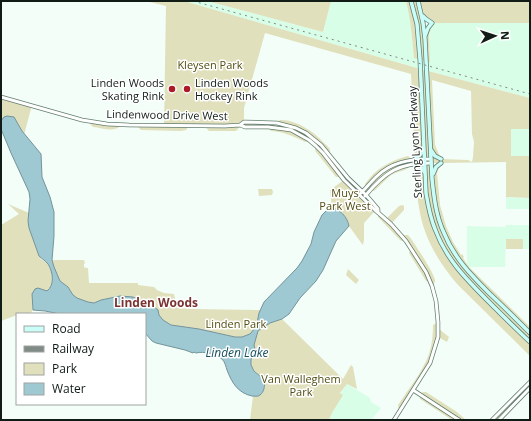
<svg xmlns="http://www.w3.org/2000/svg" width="531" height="421" viewBox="0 0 531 421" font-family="'Open Sans',sans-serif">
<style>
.built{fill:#d8fee8}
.green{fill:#e1e0bd;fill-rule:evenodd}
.water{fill:#9ec8d2;stroke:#74949a}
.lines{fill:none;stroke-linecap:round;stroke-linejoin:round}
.tertiary-casing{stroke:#637e6f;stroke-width:4.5}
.secondary-casing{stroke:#637e6f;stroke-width:5}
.tertiary{stroke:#fff;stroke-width:3}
.secondary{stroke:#cafcf8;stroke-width:3.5}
.rail{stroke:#808b85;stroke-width:1;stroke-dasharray:2 4;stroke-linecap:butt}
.poi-dot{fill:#ad1925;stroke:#fff;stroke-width:1.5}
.labels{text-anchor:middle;stroke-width:3;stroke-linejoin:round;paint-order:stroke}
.park-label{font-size:11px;fill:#514d13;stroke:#fff}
.poi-label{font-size:11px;fill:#111c16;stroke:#fff;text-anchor:end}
.street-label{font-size:11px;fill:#111c16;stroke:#fff}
.neighbourhood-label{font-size:12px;font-weight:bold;fill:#7a3331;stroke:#fff}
.water-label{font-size:12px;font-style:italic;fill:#15505c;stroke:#fff}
</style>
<rect width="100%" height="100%" fill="#f2fef7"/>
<path class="built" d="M184,1H207L323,32L331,1H406L410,14L411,25L414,57L430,62L429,34L432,23H530V98L417,68Z
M511,129H530V156H511Z
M506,197L530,198V209H506Z
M506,225H530V249H523L522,239H506L505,267H469L467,264V226L505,227Z
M347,384L370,398L371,402L381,408L371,420H329L332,413L342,395L340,394Z"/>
<path class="green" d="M146,1H184L417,68L530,98V129H511V156H530V198L506,197V162L441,163L437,173L440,205L446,226L453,242L461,255L462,254L464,257L463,258L469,267L530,327V356L458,285C439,263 423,237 419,207C416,193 418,177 414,164H412C408,171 398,171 391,175C385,180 380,186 374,191H370L366,195L378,209V212L386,219L399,206L402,205L404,206V210L391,224L401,235H408L412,240C417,248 433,271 435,280C435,283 434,283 432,286L431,282L426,281L409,253L411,248L406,241H402L400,240L379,218L378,217V212L375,211L364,223V240L363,245L362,244L349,226L348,222L337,209L332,208L330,190L344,180L341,177H336L316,152L315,150L316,146L309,140L305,142C293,136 284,132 271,131L268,127H245L240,125L238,129L236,131H209L208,130L205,126H189L186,130L181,131L141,130L136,125H164L166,6ZM265,33L411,74L415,159L412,160L408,156C391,160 375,169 365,184L366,188L362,192L329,155C330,153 330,151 330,149C329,148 326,144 325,144C315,132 295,119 280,120L277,123L244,122V108ZM432,80L471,91L472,134L474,142L473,157L472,162L468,160L441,159C439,154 437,150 435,145ZM431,163H440L432,178Z
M207,1H331L323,32Z
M406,1H530V23H433L429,34L430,62L414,58C412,38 411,20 406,1ZM424,18L432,23L425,37Z
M1,97L32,105L24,135L17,122L2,119L1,121Z
M89,121L121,125C115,133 102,128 93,127L91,125Z
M258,189H272L273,192L272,195L259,196Z
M8,204L29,213C29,217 28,221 29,226C30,230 39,256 41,259C43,261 47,262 48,265C53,272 55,286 47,291L40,289L32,304L33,310L30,314H17V315L1,321V225L19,214Z
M506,239H523V249H506Z
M52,260H84L85,263L84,264V267L86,268H88L89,283H138V285L154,287L157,290L164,293L174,294L177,308L194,309L260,310L257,323L253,331L250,334L242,337H235L199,329L171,325L163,320L159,315L152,305L133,297L101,300L94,303L88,302L77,298L73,295L68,287L60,281L54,267Z
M348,269L359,280L356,284L346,275Z
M282,319L343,379L351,365L353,367L357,389L347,384L340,393L343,395L332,413L329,420H250L253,396H257L261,377C256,372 249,367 251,359C252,356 254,353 254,350C254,348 254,346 254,344C255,328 269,323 282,319Z
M438,322L439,329L449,337L447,342L438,337L430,363L399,411L398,405C408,390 423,371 429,354C432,344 433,335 433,325Z
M530,382V388L499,420H492Z
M423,392H426L457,412L466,420H452L420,399V395Z"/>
<path class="water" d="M7,116L14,117L22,131L41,154L42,177L50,197L54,212V236L52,260L54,267L60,281L68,287L73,295L77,298L88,302L94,303L101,300L120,296L133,297L152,305L158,310L159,315L163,320L171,325L199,329L235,337H242L250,334L255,328L257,323L259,313L264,302L297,268L302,261L311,244L314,232L322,215L327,210L331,207C340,210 347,216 349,226L336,241L323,270L316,281L300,298L289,314L282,319L270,323L258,331L254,345L255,349L251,360V365L254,371L261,377L265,383C264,388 264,392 260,395C258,397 255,396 252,396C238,393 232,383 227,370C226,367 225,362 222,359C215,354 204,351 196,353L194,352L193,353L185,350L156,343L152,341L145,333V314H60L45,311L33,310L32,294L35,289L38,288L47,291C55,285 53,272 48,264C46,261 42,259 39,256L29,228L28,221L30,199L29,192L11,153L1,129V121L4,117Z"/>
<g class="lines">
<defs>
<path id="tertiary" d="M1,97L82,120L107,124L129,125L225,126L240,125L244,122L277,123L296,128L306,133L321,145L348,178L366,195L378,209V212
M240,125L245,127H268L284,129L291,130L309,140L316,146L323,153L344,180L375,210L391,224L406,241L426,272L432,286L436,301L438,322V337L430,363L394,420
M361,193C366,188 371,182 376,177C391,162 410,159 431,159
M365,196C386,171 399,163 431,163
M413,390L459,420
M492,420L530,382
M499,420L530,388"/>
<path id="secondary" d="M411,1L417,24L420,59L426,193C428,205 430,217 435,229C446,259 466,279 489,302C502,315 516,329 530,342
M418,1L423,23L425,39L432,179C434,198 436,216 444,233C454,258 472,276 490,294C504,307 517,320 530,333
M423,16L426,19L432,23L428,28L425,36
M431,150L435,156L441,159
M415,159L420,155L423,148
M414,164L421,167L425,173
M433,174L436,167L441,163"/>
</defs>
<use href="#tertiary" class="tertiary-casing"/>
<use href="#secondary" class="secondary-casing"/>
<use href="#tertiary" class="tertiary"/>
<use href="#secondary" class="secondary"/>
<path class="rail" d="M193,1L530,94"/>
</g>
<g class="poi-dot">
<circle cx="172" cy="89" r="4"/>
<circle cx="187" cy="89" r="4"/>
</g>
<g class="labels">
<g class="park-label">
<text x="210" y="69">Kleysen Park</text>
<text x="345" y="197">Muys<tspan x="345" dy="13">Park West</tspan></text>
<text x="236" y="328">Linden Park</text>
<text x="301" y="383">Van Walleghem<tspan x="301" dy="13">Park</tspan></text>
</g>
<g class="poi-label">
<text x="164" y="87">Linden Woods<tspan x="164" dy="13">Skating Rink</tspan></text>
<text x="195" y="87" text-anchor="start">Linden Woods<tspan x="195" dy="13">Hockey Rink</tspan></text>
</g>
<g class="street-label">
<text transform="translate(167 115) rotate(1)" y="4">Lindenwood Drive West</text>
<text transform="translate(415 142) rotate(-93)" y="4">Sterling Lyon Parkway</text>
</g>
<g class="neighbourhood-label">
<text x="156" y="307">Linden Woods</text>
</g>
<g class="water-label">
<text x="237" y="357">Linden Lake</text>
</g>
</g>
<rect width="531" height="421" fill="none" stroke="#111c16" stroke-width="4"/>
<rect x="16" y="313" width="130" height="92" fill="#ffffff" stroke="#a0a4a2"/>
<rect x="24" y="326" width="20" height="6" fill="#cafcf8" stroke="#a0a4a2"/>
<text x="52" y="333" font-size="12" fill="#111c16">Road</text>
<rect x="24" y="346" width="20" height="6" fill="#808b85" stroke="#a0a4a2"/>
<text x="52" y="353" font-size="12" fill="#111c16">Railway</text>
<rect x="24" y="363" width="20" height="12" fill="#e1e0bd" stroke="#a0a4a2"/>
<text x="52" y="373" font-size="12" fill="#111c16">Park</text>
<rect x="24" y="383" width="20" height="12" fill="#9ec8d2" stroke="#a0a4a2"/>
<text x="52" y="393" font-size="12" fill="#111c16">Water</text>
<g transform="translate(495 36) rotate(87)" stroke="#ffffff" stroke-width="3" paint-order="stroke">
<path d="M0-3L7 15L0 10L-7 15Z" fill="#111c16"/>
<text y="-6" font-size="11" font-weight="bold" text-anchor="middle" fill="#111c16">N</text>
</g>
</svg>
